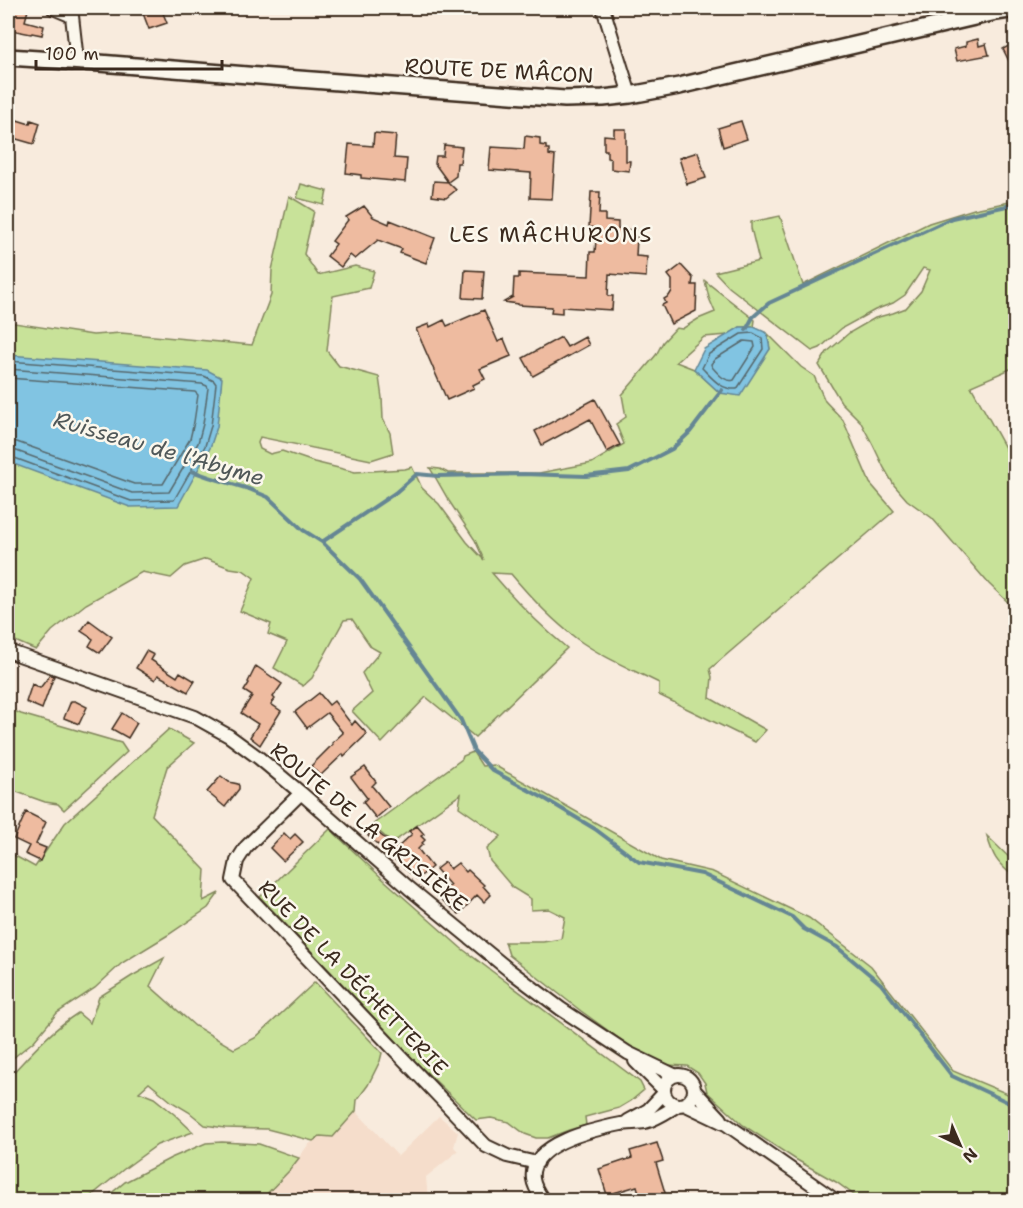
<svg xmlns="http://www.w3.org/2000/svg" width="1023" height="1208" viewBox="0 0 1023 1208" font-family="'Shantell Sans',sans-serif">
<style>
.built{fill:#f5ddcb}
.green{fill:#c8e299;stroke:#82865c;stroke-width:1.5}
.water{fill:#81c4e2;stroke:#658694;stroke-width:1.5}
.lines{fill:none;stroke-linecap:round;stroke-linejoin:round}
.shore{stroke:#57686c;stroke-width:1.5}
.stream{stroke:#658694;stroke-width:4}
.building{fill:#eebba0;stroke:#3b2a1e;stroke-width:1.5}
.minor-casing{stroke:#3b2a1e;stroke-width:16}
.tertiary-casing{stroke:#3b2a1e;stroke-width:20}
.minor{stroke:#fbf7ec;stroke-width:12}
.tertiary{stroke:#fbf7ec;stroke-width:15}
.labels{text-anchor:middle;stroke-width:5;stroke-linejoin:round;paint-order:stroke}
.street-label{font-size:21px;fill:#3b2a1e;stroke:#fbf7ec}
.neighbourhood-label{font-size:22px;letter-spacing:1.5px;fill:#3b2a1e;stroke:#fbf7ec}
.water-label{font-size:22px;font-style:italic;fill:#505859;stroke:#fbf7ec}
</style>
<rect width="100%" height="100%" fill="#f8ebdd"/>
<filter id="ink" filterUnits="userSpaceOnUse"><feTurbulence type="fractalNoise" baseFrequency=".0167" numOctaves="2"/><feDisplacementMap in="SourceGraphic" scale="12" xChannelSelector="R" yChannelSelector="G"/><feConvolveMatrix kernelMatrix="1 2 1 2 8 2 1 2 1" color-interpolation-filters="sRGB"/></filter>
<g filter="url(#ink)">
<path class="built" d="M356,1111L398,1156L439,1116L458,1132L454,1147L458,1151L426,1177L428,1200H261L289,1171L308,1145L320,1136L333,1137Z"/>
<path class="green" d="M301,184L327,191L324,205L297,198Z
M289,196L314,211L304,254L318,275L355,266L374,271L369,288L333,296L327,351L339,366L379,377L382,398L383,419L390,433L393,453L371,460L260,437L258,443L260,449L270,454L282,451L314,462L355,472L405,469L412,467L422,488L439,504L467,542L484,560L475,540L449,501L430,468L440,469L448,473H539L592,463L624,444L616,424L626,417L622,395L656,355L663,342L676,328L682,329L698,319L715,312L709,298L705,281L755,320L754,327H740L728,335L704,337L676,362L694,369L720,393L770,349L767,333L801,367L814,376L825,401L843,420L870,483L894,511L710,669L712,677L710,698L766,730L755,742L659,695V683C631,669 602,657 577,639C552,620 531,598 511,574L492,573C515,600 539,625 567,648L475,737L426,697L382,743L352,711L372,693L362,673L380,652L371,647L352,619L344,620L312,678L303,686L274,668L287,642L268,634L271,624L240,611L254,578L243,570L230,568L206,559L185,566L171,578L142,572L86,604L52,631L36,650L8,638V322L93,335L121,333L252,345L271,295L272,270Z
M1015,201V367L971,386L1015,466V609L989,584L932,518L907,500L894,485L884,468L873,445L860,421L841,402L819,365L827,352L849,333L875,318L893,313L906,308L921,291L930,270L923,268L905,295L893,303L875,310L842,328L820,348L812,351L729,287L715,272L759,261L751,228V222L780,216L803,285L929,223L974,209Z
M8,708L21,714L121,743L127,752L64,810L58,804L45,802L14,791L8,801Z
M169,729L194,743L167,767L152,815L205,870L203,901L219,893L208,908L168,935L122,963L95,988L57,1013L34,1041L8,1062V852L35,867L65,823Z
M473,752L482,766L494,765L661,860L713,872L809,918L871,966L953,1071L1015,1097V1200H861L836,1182L795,1159L743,1125L707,1092L705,1083L698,1073L687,1066L666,1065L635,1050L581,1011L509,955L505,942H543L561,939L565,917L549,909L531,910V899L513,888L490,861L487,849L501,836L459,807L461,794L392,843L372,825L462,759L463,756Z
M330,829L384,880L461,948L640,1082L644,1090L631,1101L619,1108L585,1117L586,1125L569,1130L548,1138H536L525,1134L509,1122L491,1118L476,1120L419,1065L260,897Z
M987,836L1015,863V875H1012C996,862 993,856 987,836Z
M164,958L150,986L195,1026L234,1049L255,1038L315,982L382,1053L380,1061L368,1085L357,1100L356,1111L333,1137L320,1136L313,1141L267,1129L225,1128L205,1125L189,1112L172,1102L149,1083L139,1092L154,1098L174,1114L193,1132L157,1145L124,1169L86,1200H8V1078C30,1055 51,1030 78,1013L90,1023L99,997L132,976Z
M222,1142L259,1144L299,1158L289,1171L261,1200H103L125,1182L171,1158L206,1143Z"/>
<path class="water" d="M740,327H754L767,333L770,349L740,396L720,393L694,369L704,349Z
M8,355L207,370L222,378L217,427L210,448L178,506L130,507L8,462Z"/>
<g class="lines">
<path class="shore" d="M753,333L762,338L763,349L737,389C721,390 713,379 702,368L709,354L741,334Z
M744,341L754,342L755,347L734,380C725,383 718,373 712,367L711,364L715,359Z
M8,361L204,376L214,381L216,384L211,426L205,446L174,500L131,501L12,457H8
M8,369L202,384L207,386L208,388L203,424L198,443L169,492L132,493L14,450L8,449
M8,378L195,392L198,395L194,422L190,439L163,484H134L17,442L8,440"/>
<path class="stream" d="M746,330L753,317L769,303L952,218L1016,204
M192,471L209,477L249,489L268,497L303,530L322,542L360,579L461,720L474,751L493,771L547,800L595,829L639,862L702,874L792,917L804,929L837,947L881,984L952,1076L1016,1106
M322,542L395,493L417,474L438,476L523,474L586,476L629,471L672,449L690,432L722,390"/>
</g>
<path class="building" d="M8,8H18L28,10L25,21L44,26L42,35L32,33L31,34L11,30L13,24L8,22Z
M141,8H161L167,23L149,29Z
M978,39L979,46L986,44L989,55L957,61L954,49L966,46V42Z
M1016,42V75L1003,49Z
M17,120L30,124L31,120L40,123L34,144L13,138Z
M741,121L747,139L723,147L718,128Z
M614,129H626V161H630L629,171L611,169V159L607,158V150H604V135L614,136Z
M374,133L396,135L394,158L407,159L405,182L361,178V175L346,173L349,144L373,146Z
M525,136L540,138V145L546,146V149H549V155L555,156L552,199L530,198L531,173L489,170L491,147L524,149Z
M444,145L462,147L460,163H457L456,176L448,182L456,190L446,198L432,196L434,181L448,182L435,164L436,156H443Z
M698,152L706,178L687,184L679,158Z
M591,192H600L599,214H605V221L618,222V229L635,230L634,237H637L636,256L647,257L646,277L609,274L608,296H613L612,310L562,307V313L551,312L552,307L518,305V304L504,302L513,297L514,278H519V273L589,276L590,252H595L597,228L589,227Z
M364,206L373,217L389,224L390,220L435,238L426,263L400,253L402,249L378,240L355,259L350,255L341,267L327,256L336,244L332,241L348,220L346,217Z
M681,265L693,278L692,285H697L696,311L671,324L662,305L666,303L664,299L669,296L672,291V280L668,275Z
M465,270L484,271L482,299L463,298Z
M484,310L498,342L504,339L511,356L480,369L485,379L473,385L474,388L447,400L416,329L429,324L430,327L444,320L447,326Z
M561,337L567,347L585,337L589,345L533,376L523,358Z
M595,399L620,445L607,452L590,419L542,445L535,431Z
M89,620L112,637L100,653L89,646L93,639L81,631Z
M146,651L154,655L151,660L177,677L180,672L195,681L188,692L158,675L155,680L136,668Z
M256,666L282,684L273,697L275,699L271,704L281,711L260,745L250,737L258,724L241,713L252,696L244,691L249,683L248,682Z
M50,675L54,676L42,709L26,702L32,684L40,688Z
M319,693L329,705L334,701L352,725L355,721L367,734L344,756L343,754L320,776L311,766L333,744L332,743L343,733L327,713L307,728L295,712Z
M71,701H75L87,707L79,724L64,718Z
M122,713L137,723L128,738L112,729Z
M365,767L376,782L372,786L389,807L376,818L363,802L367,798L351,777Z
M221,776L229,782L238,784L239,786V789L225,807L207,792Z
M26,812L46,822L36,844L46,848L40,861L25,854L29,846L14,839Z
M417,826L424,834L421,836L425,840L422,843L423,844L418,849L432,867L417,879L368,836L373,829L397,848L412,834L409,831Z
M284,833L290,839L295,834L303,842L283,861L270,848Z
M445,862L450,869L458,863L466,872L468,870L484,885L483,886L491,895L484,902L477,895L459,914L436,895L450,885L436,869Z
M657,1143L663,1161L656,1163L666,1196L652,1200H641L637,1186L607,1195L599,1169L632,1158L630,1151Z"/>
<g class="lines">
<defs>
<path id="minor" d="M53,8L72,16L77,61
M603,8L630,95
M8,651L195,717L229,736L259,758L301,793L409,888L509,970L561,1009L628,1053L674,1075
M301,793L246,847L237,861L233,880L486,1146L507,1156L537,1163
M635,1061L664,1090
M664 1090a15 15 0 1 1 30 0a15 15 0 1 1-30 0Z
M694,1090L721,1119
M684,1104L726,1124L835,1200
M628,1121L648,1110L664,1093
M543,1200C539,1194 534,1187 533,1179C528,1143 596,1129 621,1124C629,1123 637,1123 645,1122C657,1119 668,1111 678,1105"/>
<path id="tertiary" d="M8,57L99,63L272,77L565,99L603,98L630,95L679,86L996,12L1016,9"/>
</defs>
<use href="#minor" class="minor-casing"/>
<use href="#tertiary" class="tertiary-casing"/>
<use href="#minor" class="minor"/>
<use href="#tertiary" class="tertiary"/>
</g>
</g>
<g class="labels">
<g class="street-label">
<text transform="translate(499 71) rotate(3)" y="7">ROUTE DE MÂCON</text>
<text transform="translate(369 827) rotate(40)" y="7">ROUTE DE LA GRISIÈRE</text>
<text transform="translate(353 978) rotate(46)" y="7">RUE DE LA DÉCHETTERIE</text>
</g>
<g class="neighbourhood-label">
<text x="551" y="242">LES MÂCHURONS</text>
</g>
<g class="water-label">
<text transform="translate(159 448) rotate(16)" y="8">Ruisseau de l'Abyme</text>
</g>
</g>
<rect width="1023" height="1208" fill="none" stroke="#fbf7ec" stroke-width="30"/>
<rect x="15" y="15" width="993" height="1178" fill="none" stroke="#3b2a1e" stroke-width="2" filter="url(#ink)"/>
<g transform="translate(960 1145) rotate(136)" stroke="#fbf7ec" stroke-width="4.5" paint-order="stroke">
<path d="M0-4.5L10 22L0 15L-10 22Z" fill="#3b2a1e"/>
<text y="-9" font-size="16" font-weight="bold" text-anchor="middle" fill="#3b2a1e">N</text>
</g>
<path d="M36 60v9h186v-9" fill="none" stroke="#3b2a1e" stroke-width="3"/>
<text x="45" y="60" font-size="18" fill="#3b2a1e" stroke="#fbf7ec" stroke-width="4.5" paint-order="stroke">100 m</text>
</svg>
